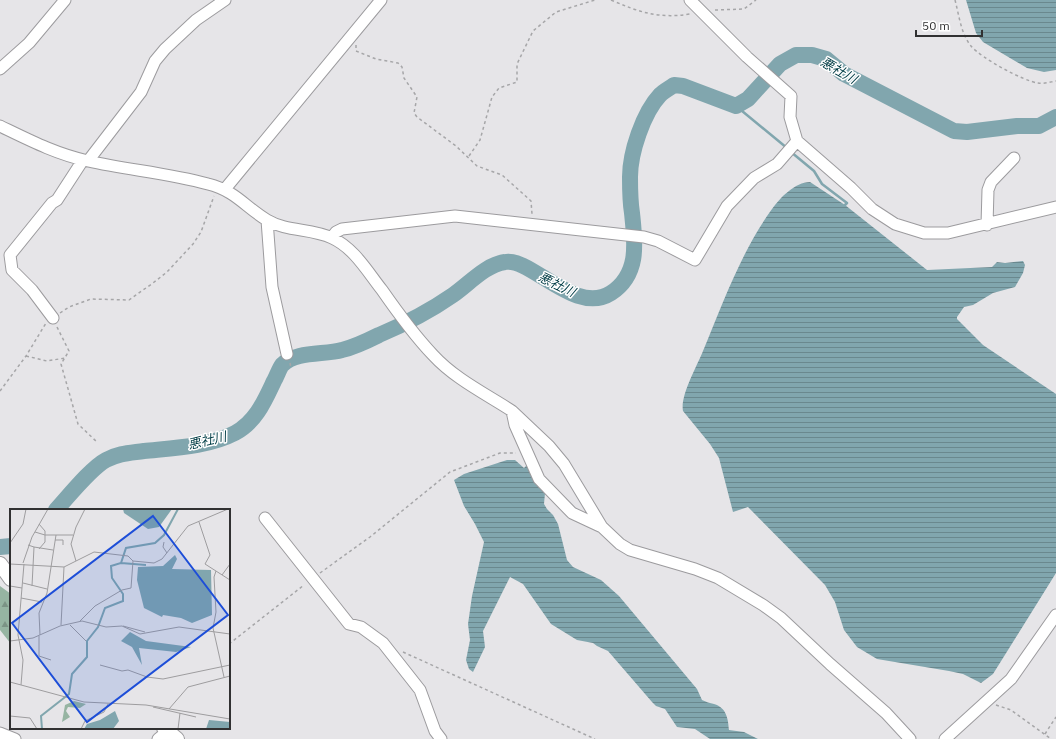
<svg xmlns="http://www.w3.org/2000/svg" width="1056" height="739" viewBox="0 0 1056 739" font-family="'IBM Plex Sans','Noto Sans JP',sans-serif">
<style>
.forest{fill:url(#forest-firs)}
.water{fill:url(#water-rules)}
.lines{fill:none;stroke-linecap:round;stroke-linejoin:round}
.stream{stroke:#81a6ae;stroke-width:2.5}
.river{stroke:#81a6ae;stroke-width:16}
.minor-casing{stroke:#9c9b9e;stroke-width:13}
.major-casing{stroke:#9c9b9e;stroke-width:16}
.path{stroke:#a6a6a8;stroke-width:1.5;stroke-dasharray:3 3;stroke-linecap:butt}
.minor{stroke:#fff;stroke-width:11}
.major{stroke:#fff;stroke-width:14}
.labels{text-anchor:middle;stroke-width:3;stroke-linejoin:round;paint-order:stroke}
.water-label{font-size:13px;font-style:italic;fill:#003c45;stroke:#fff}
.inset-river{fill:none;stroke:#81a6ae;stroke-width:2}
.inset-road{fill:none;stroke:#9e9d9f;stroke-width:1}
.view{fill:#1d4ed8;fill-opacity:0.15;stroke:#1d4ed8;stroke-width:2}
.inset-edge{fill:none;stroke:#313132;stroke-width:2}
</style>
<defs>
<pattern id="forest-firs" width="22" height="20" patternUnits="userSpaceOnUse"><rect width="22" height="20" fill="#96b4a2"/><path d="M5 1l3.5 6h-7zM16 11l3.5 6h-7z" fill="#7b9385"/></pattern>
<pattern id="water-rules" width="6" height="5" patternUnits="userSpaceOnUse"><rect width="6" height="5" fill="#81a6ae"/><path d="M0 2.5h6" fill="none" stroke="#6a888e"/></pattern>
</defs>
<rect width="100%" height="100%" fill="#e6e5e8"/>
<path class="forest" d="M0,586L11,594V644L0,630Z"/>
<path class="water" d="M966,0H1056V70L1044,72L1027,68L983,42L976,33Z
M810,182L845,205L927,270L992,267L997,262L1005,263L1023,261L1025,265L1023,273L1015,287L993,293L973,305L964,307L957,317V319L983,345L1056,394V573L993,674L981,683L963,674L949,671L877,659L857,647L844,630L835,602L825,585L748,507L733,512L719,458L710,444L683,411C680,396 697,366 703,351C723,303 741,252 772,209C780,198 795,182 810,182Z
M507,460H515L524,468L528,464L543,488L545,493L544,504L547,509L553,515L558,524L567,560L573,567L601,580L619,596L697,689L702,700C706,702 710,703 714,704C727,708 728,719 729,730L744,732L758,739H710L695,729L677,727L665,709L656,706L652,702L608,651L597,646L593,643L577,640L551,624L523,584L510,577L483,631L485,647L473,672L469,669L466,660L470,640L468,624L472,596L484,542L475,524L464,506L454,480L464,474Z"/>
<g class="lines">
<path class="stream" d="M736,106L787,148
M791,152L814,171L822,184L847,203L845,205"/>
<path class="river" d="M56,510C68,497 91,468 106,460C119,453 130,453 144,451C174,448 208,447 235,433C256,422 265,400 274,381C277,376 279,369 282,365C296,351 324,355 342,350C355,347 367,341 379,335C405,324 430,311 453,295C469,284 485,265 505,262C531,257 575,316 611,293C640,274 635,242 632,213C630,201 630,189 630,177C630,153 643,113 660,95C664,91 670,88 674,85L683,86L736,106L748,99L780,64L796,55H812L826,59L844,74L954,131L967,132L1017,126H1039L1056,117
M0,547L11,546"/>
<defs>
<path id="minor" d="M690,0L747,57L791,96L790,117L797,141L851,188L872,209L895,224L924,233H948L1056,207
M0,69L29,43L65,0
M0,126C29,140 56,154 88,161C128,170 168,173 208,184C236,191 245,207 267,220C287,232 311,228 332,238C354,248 367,271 382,290C398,313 414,335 433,355C455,379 486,394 512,411L515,425L539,479L572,513L602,527L620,544L630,550L695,569L718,578L763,605L781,618L830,664L886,713L910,739
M88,161L141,92L155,61L165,49L196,20L225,0
M225,189L381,0
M267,220L272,287L287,354
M987,225L988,190L991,182L1014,158
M332,237L336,232L342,229L455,216L644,237L658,241L695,260L727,206L754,178L777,164L797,141
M53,318L32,290L12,270L10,255L52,203L57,200L83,160
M512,411L549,446L564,464L602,527
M265,518L349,624L361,627L383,643L420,690L435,731L441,739
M0,733L15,739
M158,739L168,731
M945,739L1011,679L1056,615"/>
<path id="major" d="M0,564L11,579
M164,728L177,739"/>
</defs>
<use href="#minor" class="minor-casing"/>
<use href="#major" class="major-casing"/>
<path class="path" d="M611,0C639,12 658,19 690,14
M955,0C959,15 961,34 971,46C981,58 1023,81 1038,83C1044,84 1050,82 1056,81
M715,10L744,9L756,0
M356,45V51L376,59L398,63L402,67L404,78L417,97L414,113L417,117L456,146L477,166L502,175L531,201L532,214
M469,156L480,140L492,97L499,88L517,82V64L533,31L556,12L595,0
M60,313L69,307L91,299L129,300L153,283L167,272L193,244L201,232L214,196
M57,327L69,351L61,364L78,424L98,443
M26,356L47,361L65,358
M290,363L291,368
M0,391L26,356L46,323
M320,573L370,537L450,472L500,453H516
M229,644L304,585
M403,652L595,739
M996,705L1011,710L1051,739
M1045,734L1056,717"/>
<use href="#minor" class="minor"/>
<use href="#major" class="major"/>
</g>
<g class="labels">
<g class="water-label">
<text transform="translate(839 70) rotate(30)" y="5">悪社川</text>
<text transform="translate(557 284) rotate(26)" y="5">悪社川</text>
<text transform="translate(207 440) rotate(-13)" y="5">悪社川</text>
</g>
</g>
<g transform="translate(10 509)">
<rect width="220" height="220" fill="#e6e5e8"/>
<path d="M64,192L76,195L70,199L58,198L56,202L60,208L52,213L55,196Z" fill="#96b4a2"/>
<path d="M113,0H162L149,18L138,20L114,4ZM165,46L167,50L162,60L201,61L202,106L182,114L171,109L153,106L152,108L134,99L127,71L128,58L153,57ZM120,123L136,132L181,138L166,143L129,139L132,156L122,138L111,132ZM105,202L109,212L103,220H74L77,215L90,211ZM199,211L220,213V220H196Z" fill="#81a6ae"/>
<path class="inset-river" d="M111,54L136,56M32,220L31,207L59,185L62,165L77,148V132L88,118L95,99L113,92V85L102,69L101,57L111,54L116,39L145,34L154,26L168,0"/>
<path class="inset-road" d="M189,13L200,46L195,55L220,71M25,23L35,26H63M45,31H53V36M154,33L153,38L157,44M0,34L13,15L16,0M18,36L24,38L22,77M24,38L43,41M29,40L35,33V22L29,15M66,52L61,35L66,18L75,0M13,54L22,28L38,0M0,55L54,58L84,43L118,47L123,52L144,54L152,50L178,17L218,0M206,62L204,68L206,103L203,119L214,168M212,66L220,55M13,74L37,80M0,77L12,79M11,89L32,93M70,112L85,97L112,81L121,79L123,52M51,116L54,58M60,116L76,132M113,117L135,123M30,126L29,104L37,84L46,26M29,127V147L41,151M0,132L23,129L50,117L72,112L96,118L112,117L130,125L169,118L220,125M90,156L112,162L118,161L137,168L153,170L220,156M0,173L74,193L136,196L220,210M11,176L13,151L8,126L14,55M143,198L186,208M159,200L178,178L220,167M0,207L20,209L27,220M71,220L75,212L94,203L98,195M168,220L170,204"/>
<path class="view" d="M143,7L218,106L77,213L2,114Z"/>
<rect width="220" height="220" class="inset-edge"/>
</g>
<path d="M916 30v6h66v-6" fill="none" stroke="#313132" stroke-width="2"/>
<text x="922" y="30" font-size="12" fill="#313132" stroke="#ffffff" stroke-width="3" paint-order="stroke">50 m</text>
</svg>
